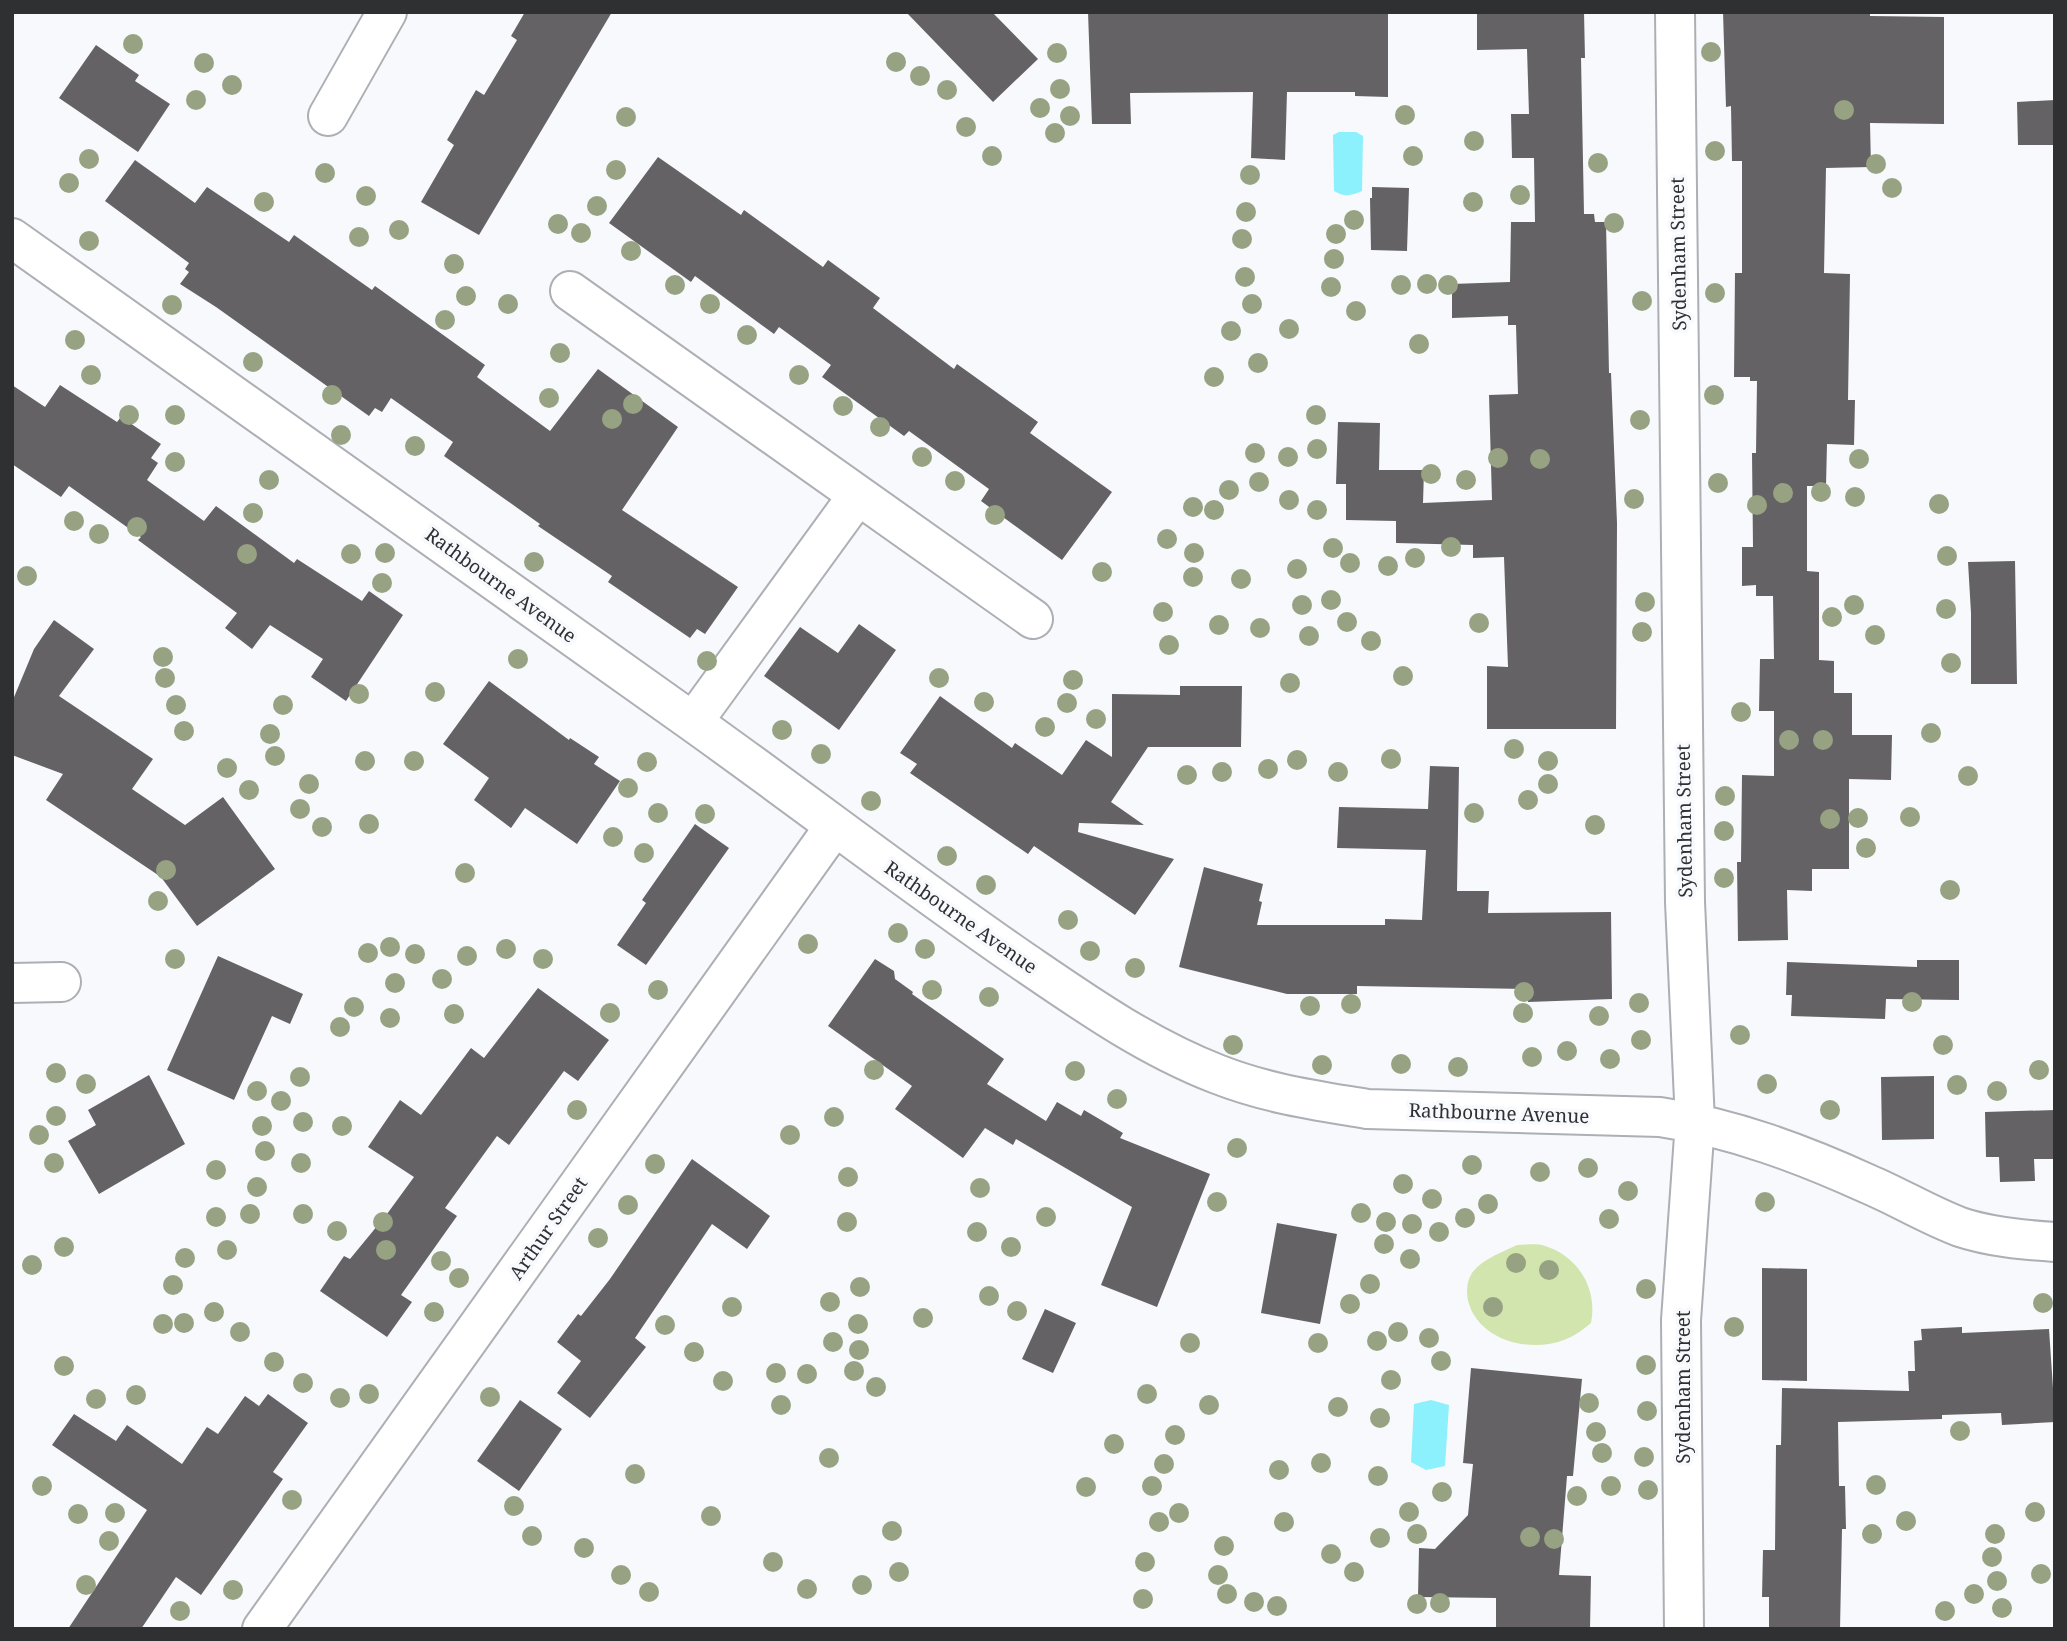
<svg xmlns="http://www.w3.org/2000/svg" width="2067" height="1641" viewBox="0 0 2067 1641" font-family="'Noto Serif',serif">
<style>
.green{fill:#d2e5af}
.water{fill:#8df0fd}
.building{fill:#656265}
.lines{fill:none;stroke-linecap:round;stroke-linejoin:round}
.minor-casing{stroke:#acafb3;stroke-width:42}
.minor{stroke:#fff;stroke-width:38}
.tree{fill:#97a282}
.labels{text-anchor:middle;stroke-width:7;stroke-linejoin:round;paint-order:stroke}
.street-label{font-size:19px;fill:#2f3032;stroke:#f7f9fd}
</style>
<rect width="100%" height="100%" fill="#f7f9fd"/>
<path class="green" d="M1517,1245C1526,1245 1536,1243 1545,1246C1578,1256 1598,1289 1591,1323C1583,1330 1574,1336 1564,1340C1530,1353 1481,1341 1469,1304C1466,1294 1466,1282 1472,1273C1482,1259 1503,1252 1517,1245Z"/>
<path class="water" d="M1339,132H1356L1363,136L1362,191C1351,196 1344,197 1334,191L1333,135Z
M1431,1400L1449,1405L1445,1466L1426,1470L1411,1462L1414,1404Z"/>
<path class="building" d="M525,12H612L479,235L421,202L454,145L447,140L476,90L484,95L517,40L511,36Z
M906,12H992L1038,59L993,102Z
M1088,12H1388V97L1355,96V92H1287L1285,160L1251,158L1253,92L1130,93L1131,124H1092Z
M1477,12H1584L1585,58H1581L1584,214H1594L1595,222H1606L1609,373H1611L1617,523L1616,729H1487V666L1508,667L1504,557L1473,558V545L1396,543V521L1346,520V484H1336L1338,422L1380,423L1379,470H1424L1423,503L1492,500L1489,395L1518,394L1516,325H1508V316L1452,318V284L1510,282L1511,222H1535L1534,158H1512L1511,114H1529L1527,49L1477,50Z
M1723,12H1870V16L1944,17V124L1870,123L1871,167L1826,168L1824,273L1850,274L1848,400H1855L1854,445L1827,444L1826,486H1807V571L1819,572V660L1834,661V693H1852V735H1892L1891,780L1849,779V869H1812V891L1787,890L1788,940L1738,941L1737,862H1741L1742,775L1774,776V711H1759L1760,659H1774L1773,596H1756V585L1742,586V547H1753L1752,453H1756L1757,381H1750V377H1734L1735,273H1742V161H1732L1731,106L1726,107Z
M96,45L139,75L135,81L170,104L138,152L59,98Z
M2055,100V145H2018L2017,102Z
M658,157L741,215L744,210L823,267L828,260L880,298L873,308L954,369L957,364L1038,422L1030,433L1112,492L1062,560L981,501L989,489L909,431L904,436L822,377L831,365L779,327L774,334L695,276L691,282L609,223Z
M135,160L195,203L207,187L289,242L294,235L372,290L375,286L485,365L477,377L550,431L598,369L678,427L622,510L738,587L705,634L697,629L690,638L608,582L612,576L538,526L540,524L444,456L453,442L391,398L382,412L375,408L369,416L216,307L180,284L189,272L185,269L189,263L105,201Z
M1372,187L1409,188L1407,251L1371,250L1370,198H1372Z
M12,385L45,407L60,385L117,422L121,417L161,444L151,458L158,463L147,480L204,521L216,506L294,563L297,559L362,601L369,591L403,615L346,701L311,677L323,659L270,625L252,649L225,628L237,613L138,540L141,537L69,486L61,497L12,464Z
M2015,561L2017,684H1971V613L1968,562Z
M54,620L94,649L59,696L153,759L132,789L185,825L223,797L275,869L197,926L161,877L46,800L63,774L12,755V702L34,649Z
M859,624L896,650L839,730L764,676L800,627L838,653Z
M489,681L569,740L570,738L599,757L594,764L620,781L577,844L525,808L511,828L474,800L489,778L443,744Z
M1180,686H1242L1241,747H1148L1111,802L1144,825L1079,823L1078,832L1174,859L1135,915L1034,846L1028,854L910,773L917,764L900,753L940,696L1012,748L1015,743L1062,775L1086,740L1112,757V694L1180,695Z
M1430,766L1459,767L1457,891H1489L1488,913L1611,912L1612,999L1528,1002V989L1357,986V994H1287L1179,967L1204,867L1263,884L1259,901L1262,902L1257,925H1385V919L1422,920L1426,850L1337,848L1339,807L1428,809Z
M695,824L729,848L646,965L617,945L646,903L642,900Z
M218,956L303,994L290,1024L272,1016L234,1100L167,1070Z
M875,959L894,971L895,979L913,992L912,994L1004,1059L987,1084L1046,1121L1057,1102L1081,1116L1084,1110L1123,1133L1120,1138L1210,1174L1157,1307L1101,1285L1132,1207L1016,1139L1013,1145L985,1128L963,1158L895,1109L912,1086L828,1026Z
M1917,960H1959V1000L1886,999L1885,1019L1791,1016L1792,995H1786L1787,962L1917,967Z
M538,988L609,1040L578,1081L564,1071L509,1145L497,1136L445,1208L457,1216L401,1295L412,1302L387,1337L320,1291L344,1256L350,1259L387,1214L414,1177L368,1147L400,1100L421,1115L471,1048L484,1058Z
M149,1075L185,1144L99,1194L68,1141L96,1125L88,1110Z
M1934,1076V1139L1882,1140L1881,1077Z
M2055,1110V1159H2034L2035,1181L2000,1182L1999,1157H1986L1985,1112Z
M692,1159L770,1216L747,1249L712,1224L635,1338L646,1347L590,1418L557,1393L581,1361L557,1342L578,1314L581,1316L610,1279Z
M1277,1223L1337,1234L1320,1324L1261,1313Z
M1762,1268L1807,1269V1381L1762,1380Z
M1045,1309L1076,1323L1053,1373L1022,1359Z
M1962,1327V1333L2049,1329L2053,1388H2055V1422L2002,1425L2001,1413L1942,1415V1419L1838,1422L1839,1486H1845L1846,1529H1842L1840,1629H1769V1597H1762L1763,1550H1775L1776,1445H1781L1782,1388L1909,1391L1908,1371H1915L1914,1341L1922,1340L1921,1329Z
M1471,1368L1582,1379L1573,1476H1567L1559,1575L1591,1576L1590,1629H1496V1598L1418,1597L1419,1548L1435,1549L1468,1515L1473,1464L1463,1463Z
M268,1394L308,1423L273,1472L283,1479L201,1595L176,1577L141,1629H68L147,1510L52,1445L74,1414L116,1441L127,1425L182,1464L207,1427L218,1434L245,1396L259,1406Z
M520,1400L562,1429L519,1491L477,1461Z"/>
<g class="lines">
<defs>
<path id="minor" d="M1675,12L1685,902L1695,1122L1681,1320L1684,1629
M328,116L387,12
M12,238C239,397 464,559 690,720C801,799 908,882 1020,959C1083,1002 1145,1046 1217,1074C1268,1094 1314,1100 1367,1109L1660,1117C1733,1128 1802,1154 1868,1184C1899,1197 1928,1215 1960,1227C1990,1237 2023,1240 2055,1242
M570,291L1033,619
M693,722L858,495
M12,983L61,982
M262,1629L834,827"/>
</defs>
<use href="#minor" class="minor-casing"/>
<use href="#minor" class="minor"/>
</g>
<g class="tree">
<circle cx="133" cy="44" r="10"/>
<circle cx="1711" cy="52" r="10"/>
<circle cx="1057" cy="53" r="10"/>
<circle cx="896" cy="62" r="10"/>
<circle cx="204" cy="63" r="10"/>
<circle cx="920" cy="76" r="10"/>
<circle cx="232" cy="85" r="10"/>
<circle cx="1060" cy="89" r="10"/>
<circle cx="947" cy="90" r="10"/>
<circle cx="196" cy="100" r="10"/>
<circle cx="1040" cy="108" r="10"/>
<circle cx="1844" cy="110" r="10"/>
<circle cx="1405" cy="115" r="10"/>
<circle cx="1070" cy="116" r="10"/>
<circle cx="626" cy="117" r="10"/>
<circle cx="966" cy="127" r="10"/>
<circle cx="1055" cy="133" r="10"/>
<circle cx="1474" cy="141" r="10"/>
<circle cx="1715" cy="151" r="10"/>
<circle cx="992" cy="156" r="10"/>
<circle cx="1413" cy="156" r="10"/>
<circle cx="89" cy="159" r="10"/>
<circle cx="1598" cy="163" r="10"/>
<circle cx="1876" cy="164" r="10"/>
<circle cx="616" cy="170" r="10"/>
<circle cx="325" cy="173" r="10"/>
<circle cx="1250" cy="175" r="10"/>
<circle cx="69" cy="183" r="10"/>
<circle cx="1892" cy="188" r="10"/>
<circle cx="1520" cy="195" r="10"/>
<circle cx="366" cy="196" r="10"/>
<circle cx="264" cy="202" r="10"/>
<circle cx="1473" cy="202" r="10"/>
<circle cx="597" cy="206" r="10"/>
<circle cx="1246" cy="212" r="10"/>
<circle cx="1354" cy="220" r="10"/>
<circle cx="1614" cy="223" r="10"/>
<circle cx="558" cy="224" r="10"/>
<circle cx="399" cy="230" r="10"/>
<circle cx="581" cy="233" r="10"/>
<circle cx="1336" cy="234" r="10"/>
<circle cx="359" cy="237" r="10"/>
<circle cx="1242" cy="239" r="10"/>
<circle cx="89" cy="241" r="10"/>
<circle cx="631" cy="251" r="10"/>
<circle cx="1334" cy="259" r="10"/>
<circle cx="454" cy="264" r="10"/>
<circle cx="1245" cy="277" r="10"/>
<circle cx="1427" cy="284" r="10"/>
<circle cx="675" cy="285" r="10"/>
<circle cx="1401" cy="285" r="10"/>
<circle cx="1448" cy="285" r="10"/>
<circle cx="1331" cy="287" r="10"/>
<circle cx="1715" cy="293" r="10"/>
<circle cx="466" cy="296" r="10"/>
<circle cx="1642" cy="301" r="10"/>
<circle cx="508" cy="304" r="10"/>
<circle cx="710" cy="304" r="10"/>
<circle cx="1252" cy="304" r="10"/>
<circle cx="172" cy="305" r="10"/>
<circle cx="1356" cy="311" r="10"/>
<circle cx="445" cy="320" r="10"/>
<circle cx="1289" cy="329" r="10"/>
<circle cx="1231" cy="331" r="10"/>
<circle cx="747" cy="335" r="10"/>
<circle cx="75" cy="340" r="10"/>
<circle cx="1419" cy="344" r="10"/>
<circle cx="560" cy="353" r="10"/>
<circle cx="253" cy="362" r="10"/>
<circle cx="1258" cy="363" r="10"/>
<circle cx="91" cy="375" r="10"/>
<circle cx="799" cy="375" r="10"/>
<circle cx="1214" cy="377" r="10"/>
<circle cx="332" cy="395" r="10"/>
<circle cx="1714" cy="395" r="10"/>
<circle cx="549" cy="398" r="10"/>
<circle cx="633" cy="404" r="10"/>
<circle cx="843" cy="406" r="10"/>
<circle cx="129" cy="415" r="10"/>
<circle cx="175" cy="415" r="10"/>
<circle cx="1316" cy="415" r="10"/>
<circle cx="612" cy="419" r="10"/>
<circle cx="1640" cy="420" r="10"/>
<circle cx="880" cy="427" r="10"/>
<circle cx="341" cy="435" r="10"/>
<circle cx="415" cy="446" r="10"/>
<circle cx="1317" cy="449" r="10"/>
<circle cx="1255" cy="453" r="10"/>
<circle cx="922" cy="457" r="10"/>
<circle cx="1288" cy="457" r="10"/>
<circle cx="1498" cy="458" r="10"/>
<circle cx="1540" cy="459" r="10"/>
<circle cx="1859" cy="459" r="10"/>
<circle cx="175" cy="462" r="10"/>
<circle cx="1431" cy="474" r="10"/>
<circle cx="269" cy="480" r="10"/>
<circle cx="1466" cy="480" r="10"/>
<circle cx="955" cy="481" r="10"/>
<circle cx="1259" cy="482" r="10"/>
<circle cx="1718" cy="483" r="10"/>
<circle cx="1229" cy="490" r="10"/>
<circle cx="1821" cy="492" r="10"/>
<circle cx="1783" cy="493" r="10"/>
<circle cx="1855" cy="497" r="10"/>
<circle cx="1634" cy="499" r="10"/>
<circle cx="1289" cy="500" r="10"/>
<circle cx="1939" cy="504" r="10"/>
<circle cx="1757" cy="505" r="10"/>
<circle cx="1193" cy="507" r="10"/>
<circle cx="1214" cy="510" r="10"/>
<circle cx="1317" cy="510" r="10"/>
<circle cx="253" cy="513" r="10"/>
<circle cx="995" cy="515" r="10"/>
<circle cx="74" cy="521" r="10"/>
<circle cx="137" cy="527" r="10"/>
<circle cx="99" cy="534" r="10"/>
<circle cx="1167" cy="539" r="10"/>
<circle cx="1451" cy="547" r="10"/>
<circle cx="1333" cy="548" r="10"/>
<circle cx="385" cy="553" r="10"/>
<circle cx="1194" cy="553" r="10"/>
<circle cx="247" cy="554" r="10"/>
<circle cx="351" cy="554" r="10"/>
<circle cx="1947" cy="556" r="10"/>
<circle cx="1415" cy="558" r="10"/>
<circle cx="534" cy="562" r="10"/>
<circle cx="1350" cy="563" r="10"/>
<circle cx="1388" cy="566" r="10"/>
<circle cx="1297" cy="569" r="10"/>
<circle cx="1102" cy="572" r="10"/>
<circle cx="27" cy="576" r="10"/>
<circle cx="1193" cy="577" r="10"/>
<circle cx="1241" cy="579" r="10"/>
<circle cx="382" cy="583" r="10"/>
<circle cx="1331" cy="600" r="10"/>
<circle cx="1645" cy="602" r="10"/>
<circle cx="1302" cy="605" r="10"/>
<circle cx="1854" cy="605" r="10"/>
<circle cx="1946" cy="609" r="10"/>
<circle cx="1163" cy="612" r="10"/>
<circle cx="1832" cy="617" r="10"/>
<circle cx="1347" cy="622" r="10"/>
<circle cx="1479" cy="623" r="10"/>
<circle cx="1219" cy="625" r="10"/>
<circle cx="1260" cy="628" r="10"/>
<circle cx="1642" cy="632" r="10"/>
<circle cx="1875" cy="635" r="10"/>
<circle cx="1309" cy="636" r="10"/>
<circle cx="1371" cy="641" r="10"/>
<circle cx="1169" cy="645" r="10"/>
<circle cx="163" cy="657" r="10"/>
<circle cx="518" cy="659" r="10"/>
<circle cx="707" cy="661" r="10"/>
<circle cx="1951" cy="663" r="10"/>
<circle cx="1403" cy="676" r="10"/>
<circle cx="165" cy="678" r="10"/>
<circle cx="939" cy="678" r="10"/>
<circle cx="1073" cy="680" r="10"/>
<circle cx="1290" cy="683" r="10"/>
<circle cx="435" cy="692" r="10"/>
<circle cx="359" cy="694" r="10"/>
<circle cx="984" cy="702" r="10"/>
<circle cx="1067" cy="703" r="10"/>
<circle cx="176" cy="705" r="10"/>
<circle cx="283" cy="705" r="10"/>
<circle cx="1741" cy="712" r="10"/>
<circle cx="1096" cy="719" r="10"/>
<circle cx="1045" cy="727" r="10"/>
<circle cx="782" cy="730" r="10"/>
<circle cx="184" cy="731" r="10"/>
<circle cx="1931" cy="733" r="10"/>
<circle cx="270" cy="734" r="10"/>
<circle cx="1789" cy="740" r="10"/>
<circle cx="1823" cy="740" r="10"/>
<circle cx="1514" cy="749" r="10"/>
<circle cx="821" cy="754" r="10"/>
<circle cx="275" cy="756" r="10"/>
<circle cx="1391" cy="759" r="10"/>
<circle cx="1297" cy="760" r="10"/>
<circle cx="365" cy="761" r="10"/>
<circle cx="414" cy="761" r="10"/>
<circle cx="1548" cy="761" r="10"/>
<circle cx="647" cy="762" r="10"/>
<circle cx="227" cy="768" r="10"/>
<circle cx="1268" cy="769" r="10"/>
<circle cx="1222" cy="772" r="10"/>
<circle cx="1338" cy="772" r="10"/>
<circle cx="1187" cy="775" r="10"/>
<circle cx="1968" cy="776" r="10"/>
<circle cx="309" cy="784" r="10"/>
<circle cx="1548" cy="784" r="10"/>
<circle cx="628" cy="788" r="10"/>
<circle cx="249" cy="790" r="10"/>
<circle cx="1725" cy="796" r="10"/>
<circle cx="1528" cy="800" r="10"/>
<circle cx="871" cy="801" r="10"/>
<circle cx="300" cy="809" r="10"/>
<circle cx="658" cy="813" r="10"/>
<circle cx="1474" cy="813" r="10"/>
<circle cx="705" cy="814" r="10"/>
<circle cx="1910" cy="817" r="10"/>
<circle cx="1858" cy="818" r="10"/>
<circle cx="1830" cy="819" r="10"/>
<circle cx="369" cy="824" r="10"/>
<circle cx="1595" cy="825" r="10"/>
<circle cx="322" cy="827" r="10"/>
<circle cx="1724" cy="831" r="10"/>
<circle cx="613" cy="837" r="10"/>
<circle cx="1866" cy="848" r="10"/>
<circle cx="644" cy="853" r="10"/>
<circle cx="947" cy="856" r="10"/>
<circle cx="166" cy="870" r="10"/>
<circle cx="465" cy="873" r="10"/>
<circle cx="1724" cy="878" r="10"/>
<circle cx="986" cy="885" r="10"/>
<circle cx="1950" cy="890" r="10"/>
<circle cx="158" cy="901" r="10"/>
<circle cx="1068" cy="920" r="10"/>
<circle cx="898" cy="933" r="10"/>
<circle cx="808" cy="944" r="10"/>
<circle cx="390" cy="947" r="10"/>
<circle cx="506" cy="949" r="10"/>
<circle cx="925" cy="949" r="10"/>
<circle cx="1090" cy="951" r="10"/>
<circle cx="368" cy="953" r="10"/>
<circle cx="415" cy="954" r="10"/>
<circle cx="467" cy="956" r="10"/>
<circle cx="175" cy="959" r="10"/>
<circle cx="543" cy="959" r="10"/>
<circle cx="1135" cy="968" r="10"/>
<circle cx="442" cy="979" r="10"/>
<circle cx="395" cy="983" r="10"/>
<circle cx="658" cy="990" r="10"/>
<circle cx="932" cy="990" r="10"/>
<circle cx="1524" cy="992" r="10"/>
<circle cx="989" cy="997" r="10"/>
<circle cx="1912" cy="1002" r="10"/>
<circle cx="1639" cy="1003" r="10"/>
<circle cx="1351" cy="1004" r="10"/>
<circle cx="1310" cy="1006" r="10"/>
<circle cx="354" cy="1007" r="10"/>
<circle cx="610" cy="1013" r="10"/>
<circle cx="1523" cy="1013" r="10"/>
<circle cx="454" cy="1014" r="10"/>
<circle cx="1599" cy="1016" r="10"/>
<circle cx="390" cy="1018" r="10"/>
<circle cx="340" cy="1027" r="10"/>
<circle cx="1740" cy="1035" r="10"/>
<circle cx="1641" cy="1040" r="10"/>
<circle cx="1233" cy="1045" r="10"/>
<circle cx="1943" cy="1045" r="10"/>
<circle cx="1567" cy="1051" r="10"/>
<circle cx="1532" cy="1057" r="10"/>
<circle cx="1610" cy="1059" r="10"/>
<circle cx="1401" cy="1064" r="10"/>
<circle cx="1322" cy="1065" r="10"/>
<circle cx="1458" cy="1067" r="10"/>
<circle cx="874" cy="1070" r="10"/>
<circle cx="2039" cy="1070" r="10"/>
<circle cx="1075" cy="1071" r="10"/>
<circle cx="56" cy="1073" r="10"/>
<circle cx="300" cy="1077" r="10"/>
<circle cx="86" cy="1084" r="10"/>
<circle cx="1767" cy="1084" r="10"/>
<circle cx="1957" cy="1085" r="10"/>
<circle cx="257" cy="1091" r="10"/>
<circle cx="1997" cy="1091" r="10"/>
<circle cx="1117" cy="1099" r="10"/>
<circle cx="281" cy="1101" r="10"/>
<circle cx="577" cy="1110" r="10"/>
<circle cx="1830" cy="1110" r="10"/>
<circle cx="56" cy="1116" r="10"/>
<circle cx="834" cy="1117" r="10"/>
<circle cx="303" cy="1122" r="10"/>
<circle cx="262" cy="1126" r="10"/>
<circle cx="342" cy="1126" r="10"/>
<circle cx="39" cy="1135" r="10"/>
<circle cx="790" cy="1135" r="10"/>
<circle cx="1237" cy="1148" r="10"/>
<circle cx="265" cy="1151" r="10"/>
<circle cx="54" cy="1163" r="10"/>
<circle cx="301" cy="1163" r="10"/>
<circle cx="655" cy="1164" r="10"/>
<circle cx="1472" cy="1165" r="10"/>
<circle cx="1588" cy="1168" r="10"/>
<circle cx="216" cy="1170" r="10"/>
<circle cx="1540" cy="1172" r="10"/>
<circle cx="848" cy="1177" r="10"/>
<circle cx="1403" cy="1184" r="10"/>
<circle cx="257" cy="1187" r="10"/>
<circle cx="980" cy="1188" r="10"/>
<circle cx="1628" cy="1191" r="10"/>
<circle cx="1432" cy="1199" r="10"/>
<circle cx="1217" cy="1202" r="10"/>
<circle cx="1765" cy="1202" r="10"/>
<circle cx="1488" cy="1204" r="10"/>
<circle cx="628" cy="1205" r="10"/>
<circle cx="1361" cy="1213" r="10"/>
<circle cx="250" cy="1214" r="10"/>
<circle cx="303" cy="1214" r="10"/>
<circle cx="216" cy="1217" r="10"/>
<circle cx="1046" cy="1217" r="10"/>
<circle cx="1465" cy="1218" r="10"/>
<circle cx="1609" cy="1219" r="10"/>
<circle cx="383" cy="1222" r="10"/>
<circle cx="847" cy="1222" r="10"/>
<circle cx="1386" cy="1222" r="10"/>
<circle cx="1412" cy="1224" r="10"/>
<circle cx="337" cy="1231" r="10"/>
<circle cx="977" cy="1232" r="10"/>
<circle cx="1439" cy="1232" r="10"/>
<circle cx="598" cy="1238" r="10"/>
<circle cx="1384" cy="1244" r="10"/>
<circle cx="64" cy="1247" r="10"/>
<circle cx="1011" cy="1247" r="10"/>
<circle cx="227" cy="1250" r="10"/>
<circle cx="386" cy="1250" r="10"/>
<circle cx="185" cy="1258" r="10"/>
<circle cx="1410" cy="1259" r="10"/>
<circle cx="441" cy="1261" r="10"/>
<circle cx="1516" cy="1263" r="10"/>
<circle cx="32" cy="1265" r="10"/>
<circle cx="1549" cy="1270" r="10"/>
<circle cx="459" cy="1278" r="10"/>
<circle cx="1370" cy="1284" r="10"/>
<circle cx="173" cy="1285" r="10"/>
<circle cx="860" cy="1287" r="10"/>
<circle cx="1646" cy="1289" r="10"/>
<circle cx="989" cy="1296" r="10"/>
<circle cx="830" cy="1302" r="10"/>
<circle cx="2043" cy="1303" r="10"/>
<circle cx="1350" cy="1304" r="10"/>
<circle cx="732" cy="1307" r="10"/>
<circle cx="1493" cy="1307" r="10"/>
<circle cx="1017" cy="1311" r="10"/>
<circle cx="214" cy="1312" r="10"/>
<circle cx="434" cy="1312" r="10"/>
<circle cx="923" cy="1318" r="10"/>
<circle cx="184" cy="1323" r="10"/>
<circle cx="163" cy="1324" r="10"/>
<circle cx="858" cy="1324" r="10"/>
<circle cx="665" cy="1325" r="10"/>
<circle cx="1734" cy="1327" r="10"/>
<circle cx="240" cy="1332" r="10"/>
<circle cx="1398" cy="1332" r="10"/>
<circle cx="1429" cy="1338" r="10"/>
<circle cx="1377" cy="1341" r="10"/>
<circle cx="833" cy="1342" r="10"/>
<circle cx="1190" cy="1343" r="10"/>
<circle cx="1318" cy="1343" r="10"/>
<circle cx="859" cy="1350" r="10"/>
<circle cx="694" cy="1352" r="10"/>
<circle cx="1441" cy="1361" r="10"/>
<circle cx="274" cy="1362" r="10"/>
<circle cx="1646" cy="1365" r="10"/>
<circle cx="64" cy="1366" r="10"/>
<circle cx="854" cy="1371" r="10"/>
<circle cx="776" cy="1373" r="10"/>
<circle cx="807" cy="1374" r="10"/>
<circle cx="1391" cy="1380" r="10"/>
<circle cx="723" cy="1381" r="10"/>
<circle cx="303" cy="1383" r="10"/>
<circle cx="876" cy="1387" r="10"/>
<circle cx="369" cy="1394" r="10"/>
<circle cx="1147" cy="1394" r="10"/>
<circle cx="136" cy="1395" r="10"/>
<circle cx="490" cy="1397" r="10"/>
<circle cx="340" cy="1398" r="10"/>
<circle cx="96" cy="1399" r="10"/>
<circle cx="1589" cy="1403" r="10"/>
<circle cx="781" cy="1405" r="10"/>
<circle cx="1209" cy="1405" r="10"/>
<circle cx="1338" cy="1407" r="10"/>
<circle cx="1647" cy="1411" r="10"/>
<circle cx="1380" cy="1418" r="10"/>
<circle cx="1960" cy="1431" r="10"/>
<circle cx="1596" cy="1432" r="10"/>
<circle cx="1175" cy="1435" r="10"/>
<circle cx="1114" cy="1444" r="10"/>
<circle cx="1602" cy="1453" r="10"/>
<circle cx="1644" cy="1457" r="10"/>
<circle cx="829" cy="1458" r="10"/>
<circle cx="1321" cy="1463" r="10"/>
<circle cx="1164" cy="1464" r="10"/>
<circle cx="1279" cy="1470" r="10"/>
<circle cx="635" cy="1474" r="10"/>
<circle cx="1378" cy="1476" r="10"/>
<circle cx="1876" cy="1485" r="10"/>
<circle cx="42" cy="1486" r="10"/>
<circle cx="1152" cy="1486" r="10"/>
<circle cx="1611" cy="1486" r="10"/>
<circle cx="1086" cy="1487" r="10"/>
<circle cx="1648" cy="1490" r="10"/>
<circle cx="1442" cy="1492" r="10"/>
<circle cx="1577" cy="1496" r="10"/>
<circle cx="292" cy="1500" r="10"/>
<circle cx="514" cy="1506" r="10"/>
<circle cx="1409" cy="1512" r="10"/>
<circle cx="2035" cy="1512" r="10"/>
<circle cx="115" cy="1513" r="10"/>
<circle cx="1179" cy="1513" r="10"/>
<circle cx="78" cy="1514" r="10"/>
<circle cx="711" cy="1516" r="10"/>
<circle cx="1906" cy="1521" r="10"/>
<circle cx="1159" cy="1522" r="10"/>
<circle cx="1284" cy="1522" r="10"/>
<circle cx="892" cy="1531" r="10"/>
<circle cx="1417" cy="1534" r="10"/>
<circle cx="1872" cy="1534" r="10"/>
<circle cx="1995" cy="1534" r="10"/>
<circle cx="532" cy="1536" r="10"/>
<circle cx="1530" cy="1537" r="10"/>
<circle cx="1380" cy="1538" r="10"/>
<circle cx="1554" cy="1539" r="10"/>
<circle cx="109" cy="1541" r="10"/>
<circle cx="1224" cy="1546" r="10"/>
<circle cx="584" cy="1548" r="10"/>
<circle cx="1331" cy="1554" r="10"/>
<circle cx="1992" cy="1557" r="10"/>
<circle cx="773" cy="1562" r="10"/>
<circle cx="1145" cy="1562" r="10"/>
<circle cx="899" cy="1572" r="10"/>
<circle cx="1354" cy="1572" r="10"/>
<circle cx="2041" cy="1574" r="10"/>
<circle cx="621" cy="1575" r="10"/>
<circle cx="1218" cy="1575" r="10"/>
<circle cx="1997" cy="1581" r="10"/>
<circle cx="86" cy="1585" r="10"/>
<circle cx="862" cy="1585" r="10"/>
<circle cx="807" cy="1589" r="10"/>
<circle cx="233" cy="1590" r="10"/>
<circle cx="649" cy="1592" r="10"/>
<circle cx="1227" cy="1594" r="10"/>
<circle cx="1974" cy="1594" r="10"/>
<circle cx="1143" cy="1599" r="10"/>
<circle cx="1254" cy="1602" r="10"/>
<circle cx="1440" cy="1603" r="10"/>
<circle cx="1417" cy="1604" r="10"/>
<circle cx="1277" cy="1606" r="10"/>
<circle cx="2002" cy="1608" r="10"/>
<circle cx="180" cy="1611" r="10"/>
<circle cx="1945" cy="1611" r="10"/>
</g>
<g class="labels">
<g class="street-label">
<text transform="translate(1678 254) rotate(-91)" y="7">Sydenham Street</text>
<text transform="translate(501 585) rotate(36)" y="7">Rathbourne Avenue</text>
<text transform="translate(1684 821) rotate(-91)" y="7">Sydenham Street</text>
<text transform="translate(961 917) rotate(35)" y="7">Rathbourne Avenue</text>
<text transform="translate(1499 1113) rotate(2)" y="7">Rathbourne Avenue</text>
<text transform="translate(548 1228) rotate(-55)" y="7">Arthur Street</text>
<text transform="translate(1683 1387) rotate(-90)" y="7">Sydenham Street</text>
</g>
</g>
<rect width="2067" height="1641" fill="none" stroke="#2f3032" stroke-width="28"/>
</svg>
